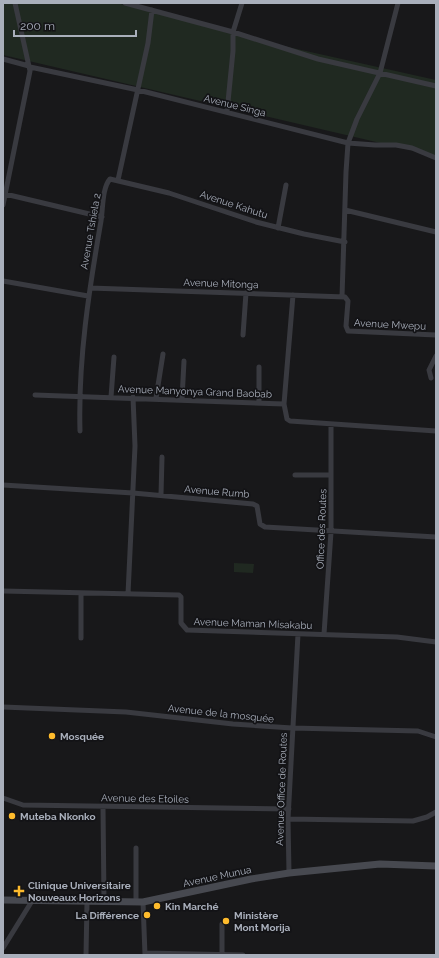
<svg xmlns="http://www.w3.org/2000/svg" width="439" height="958" viewBox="0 0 439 958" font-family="Raleway,sans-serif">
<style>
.green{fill:#202921}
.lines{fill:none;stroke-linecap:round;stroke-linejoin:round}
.street{stroke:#393a40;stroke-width:5}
.secondary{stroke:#474950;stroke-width:7}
.poi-dot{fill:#febb2c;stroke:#131316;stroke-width:1.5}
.labels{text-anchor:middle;stroke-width:3.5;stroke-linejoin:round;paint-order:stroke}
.street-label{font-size:10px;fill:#a9afbb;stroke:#131316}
.poi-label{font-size:10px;font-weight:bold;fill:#a9afbb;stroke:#131316;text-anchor:start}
</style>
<rect width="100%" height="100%" fill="#18181a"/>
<path class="green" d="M3,3H117L288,47L436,80V156L3,55Z
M234,563L254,564L253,573L234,572Z"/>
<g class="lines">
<path class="street" d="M125,3L233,32L318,59L436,86
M3,59L29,66
M30,67L138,90L348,143L375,145H396L412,148L436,158
M227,112L233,51V32L242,3
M118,180L148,43L152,10
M5,194L102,217
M3,205L30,71L15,3
M345,210L436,232
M278,228L286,185
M3,281L88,296
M90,288L345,297L348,301L346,326L348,331L436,335
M293,295L284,404L287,419L290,421L436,431
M342,297L346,172L348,143L357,119L380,73L398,3
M243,335L246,293
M259,367V403
M431,378L429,370L436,356
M35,395L284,404
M111,397L114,357
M156,398L163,354
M182,399L184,361
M80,431C78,360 89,290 101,221C103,209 102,188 110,179L169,193L256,222L304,234L345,242
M295,475H331
M3,485L133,493L253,504L257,506L260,524L265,527L436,537
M161,495L162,457
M3,591L179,595L181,597V623L187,630L397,637L436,642
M81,593V638
M128,594L135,446L133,397
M324,634L331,532V425
M3,707L126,712L233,724L292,728L418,731L436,737
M3,798L23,805L289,809
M103,806L104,902
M288,819L413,821L427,817L436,812
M136,848V902
M289,873L288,819L298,634
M143,902L145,955
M222,924V955
M3,948L32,901
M145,953L243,955
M86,955L87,902"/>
<path class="secondary" d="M3,900L143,902L251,879L289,873L380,864L436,866"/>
</g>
<g class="poi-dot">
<circle cx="52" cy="736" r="4"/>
<circle cx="12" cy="816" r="4"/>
<path d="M17 885h4v4h4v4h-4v4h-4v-4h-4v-4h4z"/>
<circle cx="157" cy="906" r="4"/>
<circle cx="147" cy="915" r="4"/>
<circle cx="226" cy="921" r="4"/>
</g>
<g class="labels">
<g class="street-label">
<text transform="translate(235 105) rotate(14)" y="4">Avenue Singa</text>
<text transform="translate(234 204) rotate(18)" y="4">Avenue Kahutu</text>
<text transform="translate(90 231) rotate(-80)" y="4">Avenue Tshiela 2</text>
<text transform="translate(221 283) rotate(2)" y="4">Avenue Mitonga</text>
<text transform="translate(390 324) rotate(3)" y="4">Avenue Mwepu</text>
<text transform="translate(195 391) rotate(2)" y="4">Avenue Manyonya Grand Baobab</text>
<text transform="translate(217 491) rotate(5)" y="4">Avenue Rumb</text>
<text transform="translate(321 529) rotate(-88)" y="4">Office des Routes</text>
<text transform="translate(253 623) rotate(2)" y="4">Avenue Maman Misakabu</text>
<text transform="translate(221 713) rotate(6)" y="4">Avenue de la mosquée</text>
<text transform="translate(281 789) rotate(-88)" y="4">Avenue Office de Routes</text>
<text transform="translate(145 798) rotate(1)" y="4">Avenue des Etoiles</text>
<text transform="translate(217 876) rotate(-12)" y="4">Avenue Munua</text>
</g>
<g class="poi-label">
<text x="60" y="740">Mosquée</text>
<text x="20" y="820">Muteba Nkonko</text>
<text x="28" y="889">Clinique Universitaire<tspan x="28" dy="12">Nouveaux Horizons</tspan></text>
<text x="165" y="910">Kin Marché</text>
<text x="139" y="919" text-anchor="end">La Différence</text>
<text x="234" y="919">Ministère<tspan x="234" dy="12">Mont Morija</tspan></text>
</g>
</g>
<rect width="439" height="958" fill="none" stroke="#a9afbb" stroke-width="8"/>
<path d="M14 30v6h122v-6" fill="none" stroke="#a9afbb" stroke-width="2"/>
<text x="20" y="30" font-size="12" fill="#a9afbb" stroke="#131316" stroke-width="3" paint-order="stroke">200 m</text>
</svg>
